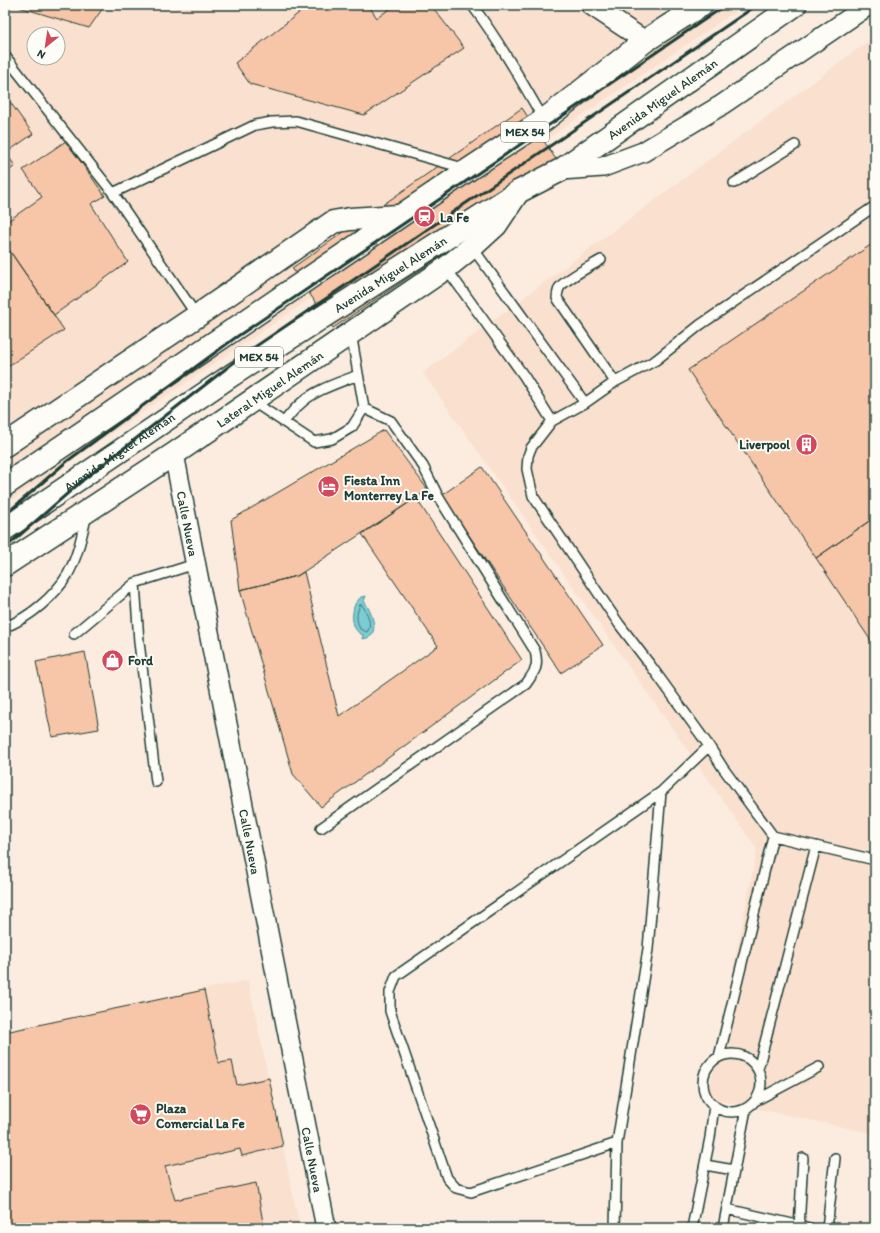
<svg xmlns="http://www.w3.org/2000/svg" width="880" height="1233" viewBox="0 0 880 1233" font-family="Itim,sans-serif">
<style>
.built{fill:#fae0ce;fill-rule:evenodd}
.water{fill:#7bcbd5;stroke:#569295}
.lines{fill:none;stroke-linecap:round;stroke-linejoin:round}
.shore{stroke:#447674;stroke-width:1}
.building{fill:#f7c5a7;stroke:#1f3d34}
.service-casing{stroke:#1f3d34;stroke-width:12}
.minor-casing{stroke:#1f3d34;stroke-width:22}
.tertiary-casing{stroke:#1f3d34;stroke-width:25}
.trunk-casing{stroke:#1f3d34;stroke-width:25}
.service{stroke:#fdfcf7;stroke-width:9}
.minor{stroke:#fdfcf7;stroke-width:19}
.tertiary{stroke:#fdfcf7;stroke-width:22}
.trunk{stroke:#fdfcf7;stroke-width:22}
.rail{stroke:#1f3d34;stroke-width:3}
.labels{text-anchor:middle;stroke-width:4;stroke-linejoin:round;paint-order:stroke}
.shield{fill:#fdfcf7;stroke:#62766e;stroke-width:1}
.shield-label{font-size:12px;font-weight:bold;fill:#1f3d34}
.street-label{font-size:13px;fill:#1f3d34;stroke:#fdfcf7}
.poi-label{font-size:13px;font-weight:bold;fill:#1f3d34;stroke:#fdfcf7;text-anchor:start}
</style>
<rect width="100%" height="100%" fill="#fbecdf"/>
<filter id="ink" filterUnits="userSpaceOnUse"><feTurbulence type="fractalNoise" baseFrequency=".025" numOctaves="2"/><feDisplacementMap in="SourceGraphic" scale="8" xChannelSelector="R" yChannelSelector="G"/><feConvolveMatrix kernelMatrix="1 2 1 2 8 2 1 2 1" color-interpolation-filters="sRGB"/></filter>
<g filter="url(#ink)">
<path class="built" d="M5,5H745L5,505ZM34,34H58V58H34Z
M875,36V1134L708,1098L757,849L423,373Z
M248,980L300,1228H5V1032Z"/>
<path class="water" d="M366,596L364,601C371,610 383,638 362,639L363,635C351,631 351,614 355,604C356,602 359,599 361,597Z"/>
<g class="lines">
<path class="shore" d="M360,605H362C367,612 373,625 367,632L360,629C356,620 356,613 360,605Z"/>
</g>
<path class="building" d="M20,5H105L89,28L19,7Z
M309,5H368L377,18L395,5H431L464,48L364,115L250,84L235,63Z
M5,95L33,134L6,153L15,166L5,174Z
M522,108L565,173L333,328L292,268Z
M66,141L105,196L91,204L128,262L54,315L5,244V223L42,197L23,170Z
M875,242V517L816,558L688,370Z
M5,244L64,330L5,368Z
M384,430L428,490L297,576L240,590L231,520Z
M482,467L603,645L561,673L442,495Z
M416,498L522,660L321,807L293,774L240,590L297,576L304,572L339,716L438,646L362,534Z
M875,517V647L816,558Z
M85,652L99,729L52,737L36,662Z
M204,990L219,1063L232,1061L237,1085L269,1078L283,1146L242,1156L240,1149L165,1166L175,1200L256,1183L264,1228H5V1032Z"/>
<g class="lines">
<defs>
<path id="service" d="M472,5C499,41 521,80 544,120
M5,56L113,193L197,316
M734,183L795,145
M113,193L255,125L272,122L296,121L467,169
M875,206L700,325L656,360L615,382L585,403L552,421L531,448L528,456L527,469L533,496L619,624L651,666L709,746L723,768L773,836L875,860
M472,247L585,403
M601,260C591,266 565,279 559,288C558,291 557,294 557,298L615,382
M446,268L524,376L552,421
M252,401L314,442L332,439L352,427L364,408L351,333
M284,422C289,416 293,410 299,405C314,390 338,383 358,375
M135,583L139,642L156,782
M5,627C29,618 55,596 68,574C78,556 82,534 87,514
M74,634L135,583L195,564
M321,828L526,684C535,671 539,667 535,651L439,498L423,466L391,421L364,408
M703 1083a29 29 0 1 1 58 0a29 29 0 1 1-58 0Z
M719,1057L773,836
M758,1069L816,846
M755,1101L819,1067
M617,1143L471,1192L456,1188L447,1178L390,1011V992L396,976L661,792L709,746
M705,1165L734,1170
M727,1209L810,1228
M615,1228L617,1143L648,949L661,792
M692,1228L710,1138L714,1105
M723,1228L746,1109
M799,1228L803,1158
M827,1228L835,1158"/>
<g id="minor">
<path d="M591,5L645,41"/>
<path d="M561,170L603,167L643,152L720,106L869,5"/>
<path id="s1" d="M174,454L326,1228"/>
</g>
<g id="tertiary">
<path d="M5,445L197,316L333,222L350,219L399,216"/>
<path id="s2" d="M5,565L174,454L446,268L472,247L496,225L518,192"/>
</g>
<g id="trunk">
<path d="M5,485L468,170L544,120L645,41L701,5"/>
<path id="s3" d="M5,529L232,375L518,192L561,170L795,5"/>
</g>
</defs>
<use href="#service" class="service-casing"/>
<use href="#minor" class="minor-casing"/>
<use href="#tertiary" class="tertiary-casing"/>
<use href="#trunk" class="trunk-casing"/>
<use href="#service" class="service"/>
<use href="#minor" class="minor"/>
<use href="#tertiary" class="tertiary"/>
<use href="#trunk" class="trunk"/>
<path class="rail" d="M5,515L66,462L235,338L726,5
M5,548L83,480L246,353L757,5"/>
</g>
</g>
<defs>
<symbol id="station-disc" viewBox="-11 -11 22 22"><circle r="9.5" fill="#d1495b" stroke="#fdfcf7"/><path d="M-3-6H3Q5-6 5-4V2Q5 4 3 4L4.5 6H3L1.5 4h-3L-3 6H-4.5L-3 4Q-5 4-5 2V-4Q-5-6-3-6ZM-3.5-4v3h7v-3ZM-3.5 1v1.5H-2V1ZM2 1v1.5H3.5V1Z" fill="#fff"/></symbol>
<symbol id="building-disc" viewBox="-11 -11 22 22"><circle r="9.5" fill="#d1495b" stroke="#fdfcf7"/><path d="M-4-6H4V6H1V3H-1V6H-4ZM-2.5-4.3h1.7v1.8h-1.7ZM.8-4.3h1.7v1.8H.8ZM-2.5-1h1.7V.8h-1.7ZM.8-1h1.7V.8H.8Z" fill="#fff"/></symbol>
<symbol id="hotel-disc" viewBox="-11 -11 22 22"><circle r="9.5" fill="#d1495b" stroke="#fdfcf7"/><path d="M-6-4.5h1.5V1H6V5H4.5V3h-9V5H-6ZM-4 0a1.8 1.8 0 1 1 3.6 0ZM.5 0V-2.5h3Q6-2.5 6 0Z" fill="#fff"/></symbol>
<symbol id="shop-disc" viewBox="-11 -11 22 22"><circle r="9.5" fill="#d1495b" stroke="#fdfcf7"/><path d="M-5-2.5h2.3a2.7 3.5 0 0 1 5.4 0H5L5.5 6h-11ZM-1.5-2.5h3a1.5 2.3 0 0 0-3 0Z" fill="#fff"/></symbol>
<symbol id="supermarket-disc" viewBox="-11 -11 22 22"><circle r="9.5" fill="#d1495b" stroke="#fdfcf7"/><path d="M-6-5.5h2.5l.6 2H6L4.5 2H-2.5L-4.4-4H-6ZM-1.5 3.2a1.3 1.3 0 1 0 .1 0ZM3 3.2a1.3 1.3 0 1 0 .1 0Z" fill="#fff"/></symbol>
</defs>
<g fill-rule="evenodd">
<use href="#station-disc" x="412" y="204" width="25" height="25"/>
<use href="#building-disc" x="794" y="432" width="25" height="25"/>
<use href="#hotel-disc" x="316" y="474" width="25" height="25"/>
<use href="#shop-disc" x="100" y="648" width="25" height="25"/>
<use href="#supermarket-disc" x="128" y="1102" width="25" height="25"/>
</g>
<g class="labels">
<g class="shield">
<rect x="501" y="122" width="48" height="20" rx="3"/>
<rect x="235" y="347" width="48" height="20" rx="3"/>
</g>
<g class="shield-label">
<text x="525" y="136">MEX 54</text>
<text x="259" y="361">MEX 54</text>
</g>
<g class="street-label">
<text dy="5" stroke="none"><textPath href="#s3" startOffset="786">Avenida Miguel Alemán</textPath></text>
<text dy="5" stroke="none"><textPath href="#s3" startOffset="462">Avenida Miguel Alemán</textPath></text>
<text dy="5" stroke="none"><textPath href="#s2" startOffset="318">Lateral Miguel Alemán</textPath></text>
<text dy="5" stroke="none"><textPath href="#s3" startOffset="138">Avenida Miguel Alemán</textPath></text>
<text dy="5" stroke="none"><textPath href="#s1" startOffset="71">Calle Nueva</textPath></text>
<text dy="5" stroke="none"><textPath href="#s1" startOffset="395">Calle Nueva</textPath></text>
<text dy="5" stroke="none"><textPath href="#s1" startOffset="719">Calle Nueva</textPath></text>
</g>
<g class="poi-label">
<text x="440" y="222">La Fe</text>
<text x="790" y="449" text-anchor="end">Liverpool</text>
<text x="344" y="485">Fiesta Inn<tspan x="344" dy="15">Monterrey La Fe</tspan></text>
<text x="128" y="665">Ford</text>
<text x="156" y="1113">Plaza<tspan x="156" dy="15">Comercial La Fe</tspan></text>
</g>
</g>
<rect width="880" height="1233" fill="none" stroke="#fdfcf7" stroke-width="20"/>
<rect x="10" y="10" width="860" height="1213" fill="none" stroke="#1f3d34" stroke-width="1.5" filter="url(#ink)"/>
<g transform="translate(46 46) rotate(210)"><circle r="19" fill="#fdfcf7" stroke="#a4b0a9"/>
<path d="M0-3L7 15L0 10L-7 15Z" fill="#d1495b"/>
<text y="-6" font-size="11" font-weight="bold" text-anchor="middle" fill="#1f3d34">N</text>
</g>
</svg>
